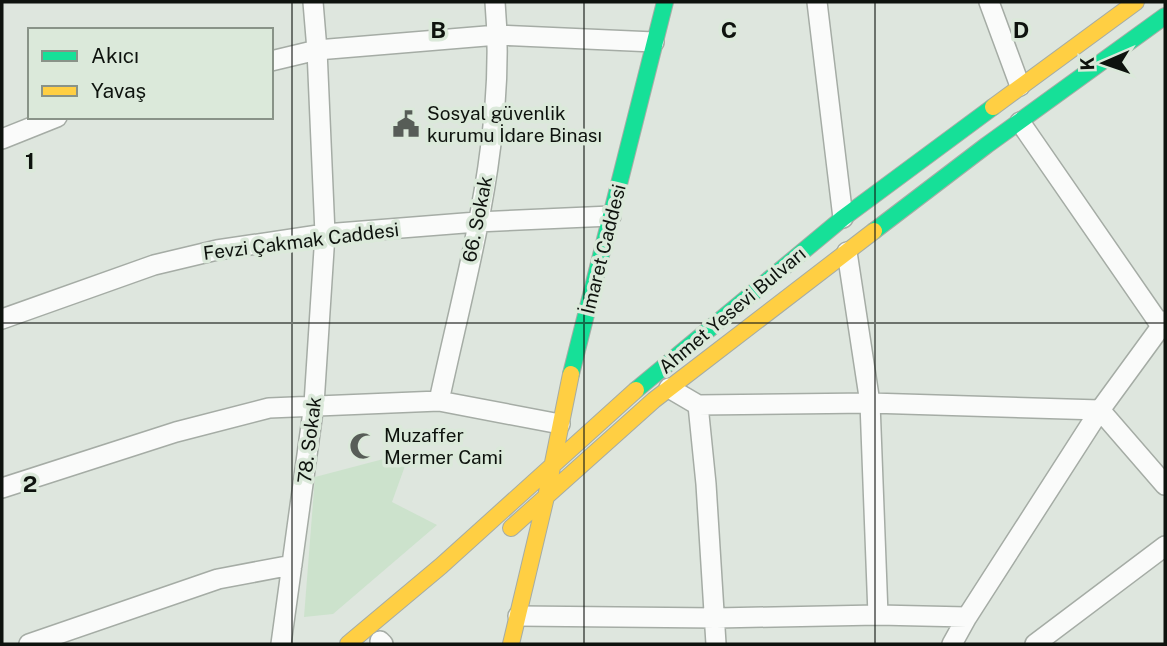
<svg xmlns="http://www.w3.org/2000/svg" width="1167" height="646" viewBox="0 0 1167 646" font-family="'Public Sans',sans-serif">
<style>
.green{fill:#cce2cc}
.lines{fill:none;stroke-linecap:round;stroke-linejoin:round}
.street-casing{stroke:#a5aca5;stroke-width:22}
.fast-casing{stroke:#a5aca5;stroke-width:18}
.slow-casing{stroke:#a5aca5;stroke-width:18}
.street{stroke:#fafbfa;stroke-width:19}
.fast{stroke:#16e098;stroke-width:16}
.slow{stroke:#ffcf43;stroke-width:16}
.grid{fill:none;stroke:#0e130e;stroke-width:2;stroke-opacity:0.55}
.labels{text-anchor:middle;stroke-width:7;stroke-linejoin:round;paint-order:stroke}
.poi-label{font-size:19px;fill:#0e130e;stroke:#dbe9da;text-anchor:start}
.street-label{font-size:19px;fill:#0e130e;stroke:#dbe9da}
.grid-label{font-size:23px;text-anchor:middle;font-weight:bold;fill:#0e130e;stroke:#dbe9da;stroke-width:7;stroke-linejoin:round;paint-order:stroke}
</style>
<rect width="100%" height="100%" fill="#dee6de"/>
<path class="green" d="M410,452L392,502L437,525L333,614L304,617L315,477Z"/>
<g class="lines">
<defs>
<path id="street" d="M817,2L843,218
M989,2L1020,86
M271,61L317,50L498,35L654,42
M1020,122L1161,326
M2,139L57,117
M847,252L870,403L878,615
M2,319L154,265L217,250L325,234L477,222L611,216
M669,388L698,405L870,403L1100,410L1165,485
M439,401C467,271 507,136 495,2
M698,405L706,484L716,644
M2,488L176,432L269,408L439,401L560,424
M518,616L716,618L878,615L967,617
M380,641L383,644
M29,644L218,579L292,565
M281,644L314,404L325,234L317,50L313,2
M952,644L967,617L1100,410L1165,321
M1035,644L1165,546"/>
<path id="fast" d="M874,231L987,145L1165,16
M571,374L665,2
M636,390L843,218L993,107"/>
<path id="slow" d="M993,107L1136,2
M511,528L654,400L874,231
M348,644L441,566L636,390
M511,644L546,497L571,374"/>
</defs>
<use href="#street" class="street-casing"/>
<use href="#fast" class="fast-casing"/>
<use href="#slow" class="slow-casing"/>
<use href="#street" class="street"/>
<use href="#fast" class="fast"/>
<use href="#slow" class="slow"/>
</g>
<path class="grid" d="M292,2V644M584,2V644M875,2V644M2,323H1165"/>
<defs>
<symbol id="civic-bare" viewBox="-9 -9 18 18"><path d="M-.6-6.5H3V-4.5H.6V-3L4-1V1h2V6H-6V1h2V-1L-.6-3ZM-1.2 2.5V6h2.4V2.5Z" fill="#575d57" stroke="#dbe9da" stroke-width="2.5" paint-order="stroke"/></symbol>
<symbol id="mosque-bare" viewBox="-9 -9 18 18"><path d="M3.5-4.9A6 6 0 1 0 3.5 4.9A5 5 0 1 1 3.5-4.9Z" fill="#575d57" stroke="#dbe9da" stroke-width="2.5" paint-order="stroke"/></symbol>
</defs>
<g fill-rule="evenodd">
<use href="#civic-bare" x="387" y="105" width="38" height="38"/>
<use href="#mosque-bare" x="344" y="427" width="38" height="38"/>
</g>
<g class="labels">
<g class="poi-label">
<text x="427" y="120">Sosyal güvenlik<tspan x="427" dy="22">kurumu İdare Binası</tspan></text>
<text x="384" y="442">Muzaffer<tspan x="384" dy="22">Mermer Cami</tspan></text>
</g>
<g class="street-label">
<text transform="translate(477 219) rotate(-79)" y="7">66. Sokak</text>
<text transform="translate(301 241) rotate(-7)" y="7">Fevzi Çakmak Caddesi</text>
<text transform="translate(603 249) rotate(-76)" y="7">İmaret Caddesi</text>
<text transform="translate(732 310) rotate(-40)" y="7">Ahmet Yesevi Bulvarı</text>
<text transform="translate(309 440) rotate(-83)" y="7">78. Sokak</text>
</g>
</g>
<g class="grid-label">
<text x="438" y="38">B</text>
<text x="729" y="38">C</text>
<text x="1021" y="38">D</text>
<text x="30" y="169">1</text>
<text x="30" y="492">2</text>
</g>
<rect width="1167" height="646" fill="none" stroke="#0e130e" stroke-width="7"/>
<rect x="28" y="28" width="245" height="91" fill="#dbe9da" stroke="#899388" stroke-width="2"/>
<rect x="42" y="51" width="35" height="10" fill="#16e098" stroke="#899388" stroke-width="2"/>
<text x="91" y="63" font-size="21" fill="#0e130e">Akıcı</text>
<rect x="42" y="86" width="35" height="10" fill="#ffcf43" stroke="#899388" stroke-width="2"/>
<text x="91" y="98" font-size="21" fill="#0e130e">Yavaş</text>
<g transform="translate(1104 63) rotate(268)" stroke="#dbe9da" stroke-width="5" paint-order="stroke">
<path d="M0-5L12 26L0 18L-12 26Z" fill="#0e130e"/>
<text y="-10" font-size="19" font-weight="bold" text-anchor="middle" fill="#0e130e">K</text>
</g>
</svg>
